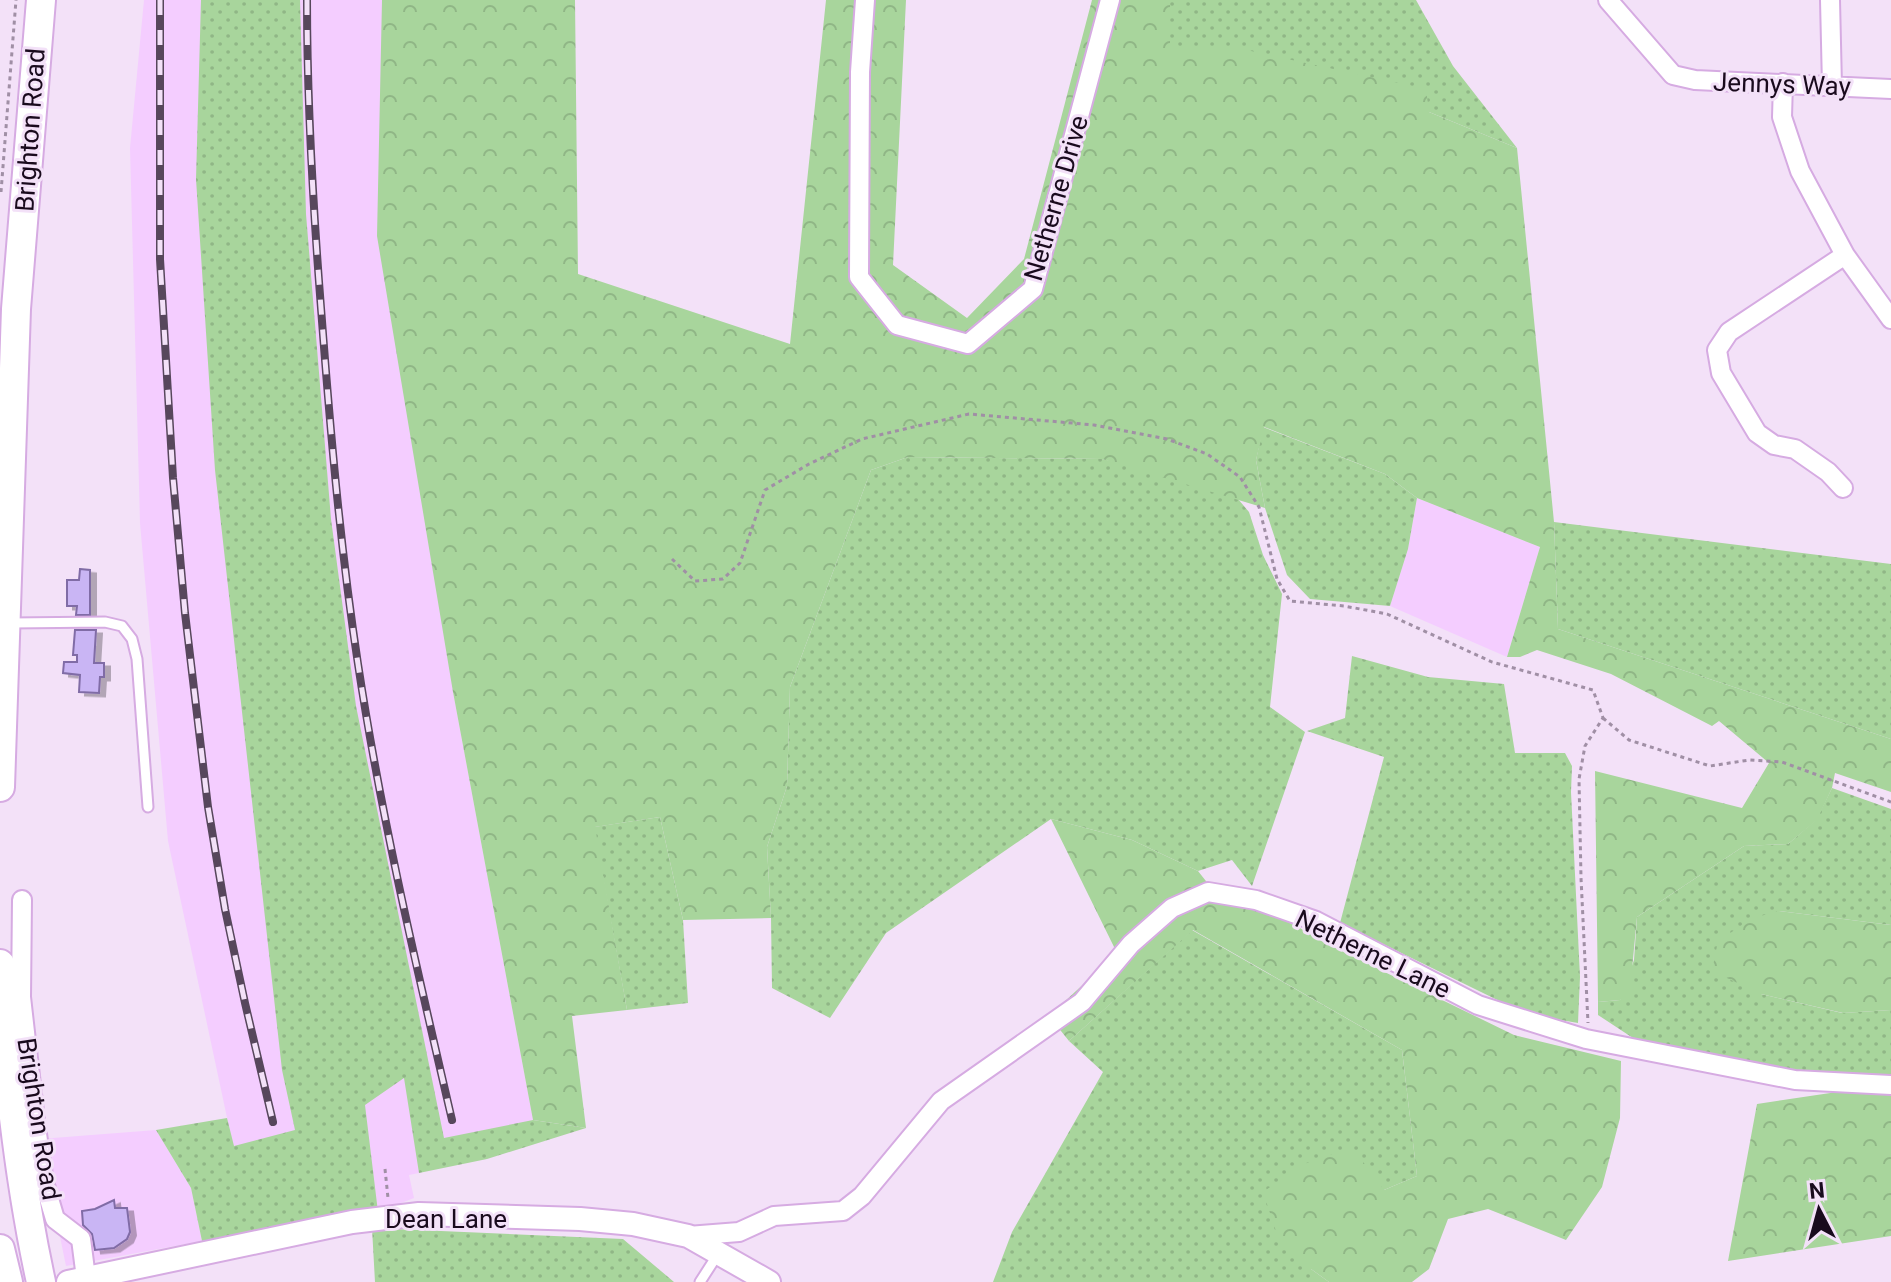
<svg xmlns="http://www.w3.org/2000/svg" width="1891" height="1282" viewBox="0 0 1891 1282" font-family="Roboto,sans-serif">
<style>
.built{fill:#f4cdff}
.grass{fill:url(#grass-dots)}
.forest{fill:url(#forest-crowns)}
.building{fill:#c9b5f4;stroke:#806ca6;stroke-width:2;filter:url(#shadow)}
.lines{fill:none;stroke-linecap:round;stroke-linejoin:round}
.service-casing{stroke:#d6abe2;stroke-width:13}
.minor-casing{stroke:#d6abe2;stroke-width:22}
.tertiary-casing{stroke:#d6abe2;stroke-width:26}
.trunk-casing{stroke:#d6abe2;stroke-width:32}
.path{stroke:#a08fa5;stroke-width:3;stroke-dasharray:4 4;stroke-linecap:butt}
.service{stroke:#fff;stroke-width:9}
.minor{stroke:#fff;stroke-width:18}
.tertiary{stroke:#fff;stroke-width:22}
.trunk{stroke:#fff;stroke-width:28}
.rail-casing{stroke:#57475c;stroke-width:8}
.rail{stroke:#f3e1f8;stroke-width:5;stroke-dasharray:15;stroke-linecap:butt}
.labels{text-anchor:middle;stroke-width:6;stroke-linejoin:round;paint-order:stroke}
.street-label{font-size:26px;fill:#190a1d;stroke:#f3e1f8}
</style>
<defs>
<pattern id="grass-dots" width="8" height="8" patternUnits="userSpaceOnUse" patternTransform="scale(2)"><rect width="8" height="8" fill="#a8d59c"/><path d="M2 2h.1M6 6h.1" fill="none" stroke="#90b686" stroke-width="1.8" stroke-linecap="round"/></pattern>
<pattern id="forest-crowns" width="20" height="18" patternUnits="userSpaceOnUse" patternTransform="scale(2)"><rect width="20" height="18" fill="#a8d59c"/><path d="M2 6a3 3 0 1 1 6 0M12 15a3 3 0 1 1 6 0" fill="none" stroke="#90b686"/></pattern>
<filter id="shadow"><feDropShadow dx="6" dy="3.5" stdDeviation="0" flood-color="#0004"/></filter>
</defs>
<rect width="100%" height="100%" fill="#f3e1f8"/>
<path class="built" d="M144,0H416L453,692L533,1120L419,1170V1173L409,1175L414,1198L378,1212L376,1199L245,1202L168,841L140,523L130,148Z
M1417,498L1540,547L1507,657L1390,606L1408,549Z
M156,1130L191,1188L202,1241L66,1266L40,1139Z"/>
<path class="grass" d="M201,0H300L306,214L331,519L356,706L444,1138L533,1120L586,1128L487,1159L419,1173L404,1078L365,1105L378,1212L202,1241L191,1188L156,1130L227,1118L234,1146L295,1130L282,1070L215,470L196,179Z
M1170,0H1416L1453,66L1517,148L1429,112L1170,49Z
M1263,427L1385,474L1417,498L1408,549L1390,606L1310,599L1287,575L1265,508L1256,460Z
M908,457L1102,459L1227,486L1249,512L1263,555L1282,594L1270,707L1305,732L1252,886L1232,860L1198,871L1132,840L1051,819L886,933L830,1018L772,988L771,918L767,847L787,786L790,687L871,470Z
M1554,522L1891,564V739L1558,629Z
M1352,656L1428,677L1504,684L1515,753H1565L1572,766L1571,792L1580,977L1578,1023L1526,1014L1340,923L1384,757L1307,731L1345,718Z
M1832,788L1891,809V925L1779,911L1761,994L1842,1013L1891,1010V1079L1795,1071L1633,1038L1598,1015V1002L1620,1000L1634,960L1637,917L1744,846L1788,844L1816,820Z
M660,817L683,920L688,1003L627,1010L594,827Z
M1192,930L1402,1050L1417,1176L1384,1190L1311,1269L1329,1282H993L1012,1232L1103,1072L1069,1041Z
M372,1228L623,1239L674,1282H375Z"/>
<path class="forest" d="M382,0H575L578,274L790,344L826,0H906L893,265L967,318L1024,259L1092,0H1170V49L1237,48L1426,89L1429,112L1517,148L1554,522L1558,629L1891,739V792L1835,773L1832,788L1817,820L1788,844L1744,846L1637,917L1630,990L1620,1000L1598,1002L1595,771L1742,808L1769,763L1719,721L1712,726L1611,674L1537,650L1520,657H1507L1540,547L1417,498L1385,474L1264,427L1256,460L1265,508L1102,459L908,457L871,470L790,687L787,786L767,847L771,918L683,920L660,817L595,827L627,1010L572,1016L586,1128L533,1120L453,692L377,236Z
M1051,819L1132,840L1198,871L1217,895L1262,905L1323,942L1514,1035L1621,1061L1620,1118L1602,1187L1566,1240L1488,1209L1448,1219L1429,1269L1412,1282H1329L1311,1269L1278,1237L1263,1192L1304,1164L1352,1147L1384,1190L1417,1176L1402,1050L1193,930L1069,1041L1049,1016L1117,953Z
M1779,911L1891,925V1010L1843,1013L1761,994L1712,971L1718,941L1753,918Z
M1891,1084V1236L1728,1261L1757,1104Z"/>
<path class="building" d="M80,569L90,570V615H76L77,606H67V580H79Z
M75,630H96L94,663H104V677H100L99,693L79,692L80,675L63,673L64,662H77V655H73Z
M114,1200L115,1208H127L130,1232L127,1239L114,1248L95,1250L92,1234L83,1225L82,1211L95,1209Z"/>
<g class="lines">
<defs>
<path id="service" d="M11,623L105,622L122,626L132,639L137,659L148,807
M700,1282L718,1254"/>
<path id="minor" d="M865,0L860,72L859,277L897,325L968,344L1033,289L1110,0
M1608,0L1673,75L1695,80L1891,89
M1830,0L1832,86
M1783,83L1782,117L1800,171L1845,255L1891,319
M1843,488L1828,472L1795,449L1774,445L1757,433L1721,373L1717,350L1729,332L1845,255
M22,900L21,997L35,1120L44,1182L55,1219L81,1239L86,1278L83,1282
M688,1236L739,1232L774,1216L843,1211L862,1196L941,1101L1082,1002L1131,944L1172,908L1208,892L1256,900L1316,921L1478,1005L1586,1039L1795,1080L1891,1085"/>
<path id="tertiary" d="M68,1282L352,1222L419,1214L580,1219L633,1224L688,1236L769,1282"/>
<path id="trunk" d="M0,787L16,309L41,0
M0,964C7,1071 18,1177 41,1282
M0,1249L8,1282"/>
</defs>
<use href="#service" class="service-casing"/>
<use href="#minor" class="minor-casing"/>
<use href="#tertiary" class="tertiary-casing"/>
<use href="#trunk" class="trunk-casing"/>
<path class="path" d="M1,192L16,0
M672,559L695,581L723,579L740,563L765,490L809,464L862,439L969,414L1094,425L1167,439L1207,454L1240,477L1259,507L1277,579L1290,601L1344,606L1387,614L1492,662L1593,690L1603,718L1585,746L1579,779L1581,878L1588,1023
M1603,718L1629,740L1710,766L1749,760L1782,762L1891,802
M385,1169L388,1198"/>
<use href="#service" class="service"/>
<use href="#minor" class="minor"/>
<use href="#tertiary" class="tertiary"/>
<use href="#trunk" class="trunk"/>
<defs>
<path id="rail" d="M160,0V259L173,478L185,613L208,807L225,909L245,1003L273,1122
M307,0C307,103 313,206 321,308C330,427 340,546 358,664C381,817 417,969 452,1120"/>
</defs>
<use href="#rail" class="rail-casing"/>
<use href="#rail" class="rail"/>
</g>
<g class="labels">
<g class="street-label">
<text transform="translate(1782 84) rotate(2)" y="9">Jennys Way</text>
<text transform="translate(30 130) rotate(-86)" y="9">Brighton Road</text>
<text transform="translate(1056 198) rotate(-74)" y="9">Netherne Drive</text>
<text transform="translate(1373 954) rotate(26)" y="9">Netherne Lane</text>
<text transform="translate(39 1119) rotate(81)" y="9">Brighton Road</text>
<text x="446" y="1228">Dean Lane</text>
</g>
</g>
<g transform="translate(1819 1210) rotate(354)" stroke="#f3e1f8" stroke-width="6" paint-order="stroke">
<path d="M0-6L14 30L0 20L-14 30Z" fill="#190a1d"/>
<text y="-12" font-size="22" font-weight="bold" text-anchor="middle" fill="#190a1d">N</text>
</g>
</svg>
